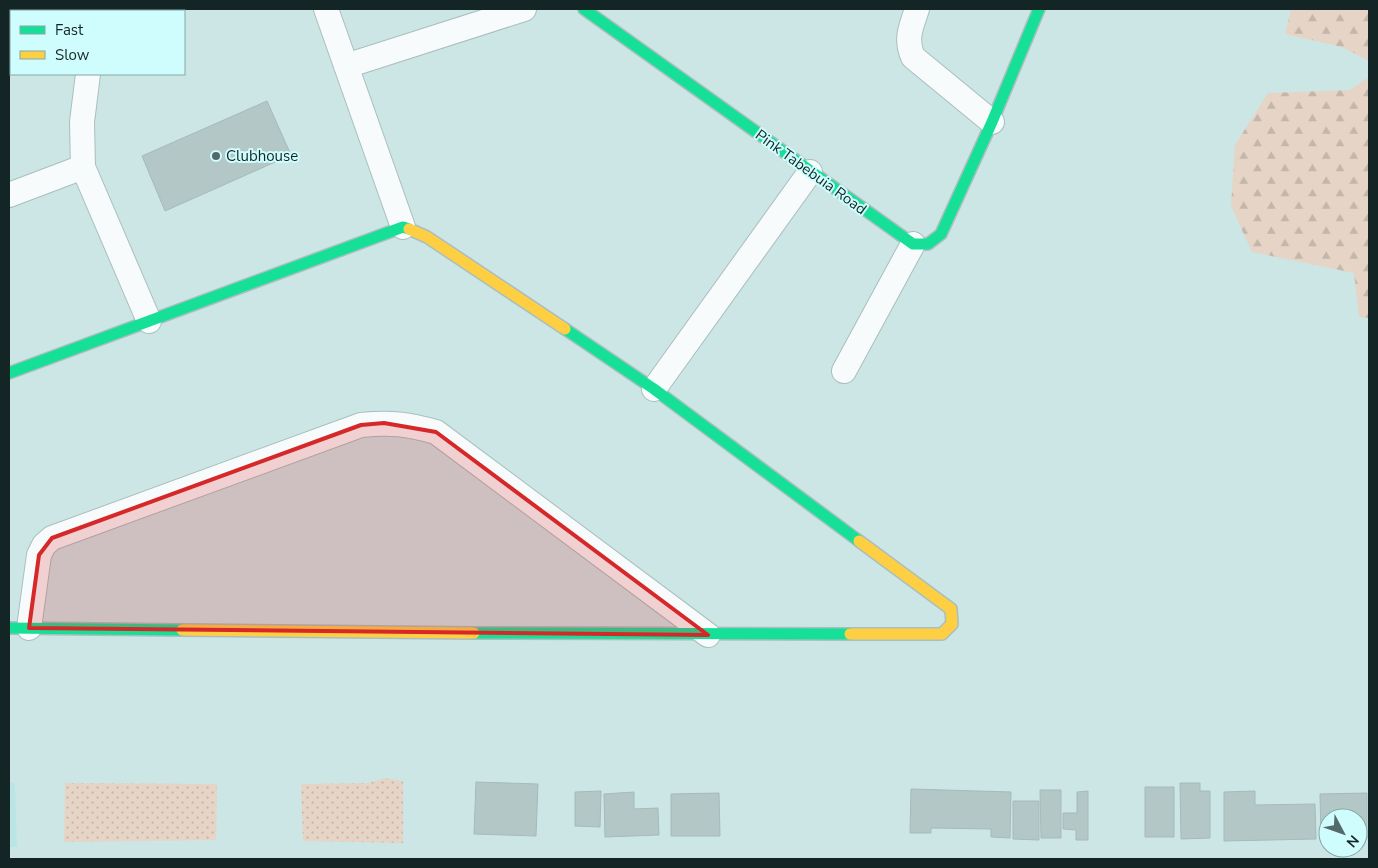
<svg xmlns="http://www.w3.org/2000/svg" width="1378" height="868" viewBox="0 0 1378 868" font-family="'Nunito Sans',sans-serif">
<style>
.built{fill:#bbe5e5}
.grass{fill:url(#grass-dots)}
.forest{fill:url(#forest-firs)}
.building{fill:#b3c7c7;stroke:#a6babb}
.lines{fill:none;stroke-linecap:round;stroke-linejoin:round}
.street-casing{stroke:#aabebe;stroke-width:26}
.fast-casing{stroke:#aabebe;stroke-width:14}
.slow-casing{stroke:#aabebe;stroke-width:14}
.street{stroke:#f7fbfb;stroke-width:24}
.fast{stroke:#16e098;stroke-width:11}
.slow{stroke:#ffcf43;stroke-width:11}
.marked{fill:#d62828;fill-opacity:0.2;stroke:#d62828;stroke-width:4;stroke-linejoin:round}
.poi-dot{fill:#546969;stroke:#cffdfd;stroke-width:2}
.labels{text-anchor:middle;stroke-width:4;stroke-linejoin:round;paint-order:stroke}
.poi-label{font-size:15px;fill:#142526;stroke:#cffdfd;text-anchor:start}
.street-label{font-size:15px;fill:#142526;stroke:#cffdfd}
</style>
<defs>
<pattern id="grass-dots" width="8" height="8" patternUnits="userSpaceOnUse" patternTransform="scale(1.25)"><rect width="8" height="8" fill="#e6d4c6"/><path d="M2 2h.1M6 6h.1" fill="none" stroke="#c4b6aa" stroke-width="1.8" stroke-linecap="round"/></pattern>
<pattern id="forest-firs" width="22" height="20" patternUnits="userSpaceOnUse" patternTransform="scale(1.25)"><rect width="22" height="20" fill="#e6d4c6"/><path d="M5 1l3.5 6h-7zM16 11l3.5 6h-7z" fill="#c4b6aa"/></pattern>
</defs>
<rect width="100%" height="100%" fill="#cce6e6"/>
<path class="built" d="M9,782L15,783L17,847H9Z"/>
<path class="grass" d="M385,778L403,781V843L303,841L301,784L369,783Z
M65,783L217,784L216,840L64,842Z"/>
<path class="forest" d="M1291,9H1369V61L1342,47L1285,34Z
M1369,77V318L1359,317L1354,273L1252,252L1231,206L1235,145L1268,93L1350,90Z"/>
<path class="building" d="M267,101L291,155L165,211L142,156Z
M476,782L538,784L536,836L474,834Z
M1180,783H1200V791H1210V838L1181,839Z
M1145,787H1174V837H1145Z
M911,789L1011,792L1010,838L991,837V829L931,828V833H910Z
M1040,790H1061V838H1041Z
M601,791L600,827L575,826V792Z
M1088,791V840H1076V830L1063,829V813H1077V792Z
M1255,791V805L1315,804L1316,839L1224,841V792Z
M634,792V809L658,808L659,835L605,837L604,794Z
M719,793L720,836H671V794Z
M1367,793V839L1358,840V818H1328V840H1321L1320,794Z
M1013,801H1039V840L1013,839Z"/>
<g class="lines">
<defs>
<path id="street" d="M326,9L403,227
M917,9C911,27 905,39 913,57L992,122
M95,11L96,9
M346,66L524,9
M83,167L149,321
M9,195L83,167L82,122L88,74
M844,371L913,244
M654,389L810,172
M29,628L39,555L44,545L52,538L361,425C391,422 407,424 436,432L708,635"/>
<path id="fast" d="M584,9L913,244H928L941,234L992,122L1039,9
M565,329L654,389L859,541
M9,373L403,227L409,229
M9,628L182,630
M474,633L850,634"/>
<path id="slow" d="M409,229L427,237L565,329
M182,630L474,633
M850,634H942L952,624L951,609L859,541"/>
</defs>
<use href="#street" class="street-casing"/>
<use href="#fast" class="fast-casing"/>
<use href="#slow" class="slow-casing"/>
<use href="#street" class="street"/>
<use href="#fast" class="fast"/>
<use href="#slow" class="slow"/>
</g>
<path class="marked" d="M384,423L436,432L708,635L29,628L39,555L52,538L361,425Z"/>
<circle class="poi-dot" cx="216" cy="156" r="5"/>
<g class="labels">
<g class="poi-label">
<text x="226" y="161">Clubhouse</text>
</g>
<g class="street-label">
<text transform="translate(811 172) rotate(36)" y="5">Pink Tabebuia Road</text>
</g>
</g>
<rect width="1378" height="868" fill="none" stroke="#142526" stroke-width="20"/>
<rect x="10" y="10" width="175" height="65" fill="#cffdfd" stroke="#84a7a7"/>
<rect x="20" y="26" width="25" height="8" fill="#16e098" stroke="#84a7a7"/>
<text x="55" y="35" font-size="15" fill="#142526">Fast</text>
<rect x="20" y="51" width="25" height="8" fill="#ffcf43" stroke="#84a7a7"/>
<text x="55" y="60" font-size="15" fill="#142526">Slow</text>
<g transform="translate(1343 833) rotate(131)"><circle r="24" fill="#cffdfd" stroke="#84a7a7"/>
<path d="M0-4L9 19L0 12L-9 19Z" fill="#546969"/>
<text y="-8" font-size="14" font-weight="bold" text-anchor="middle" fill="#142526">N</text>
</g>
</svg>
